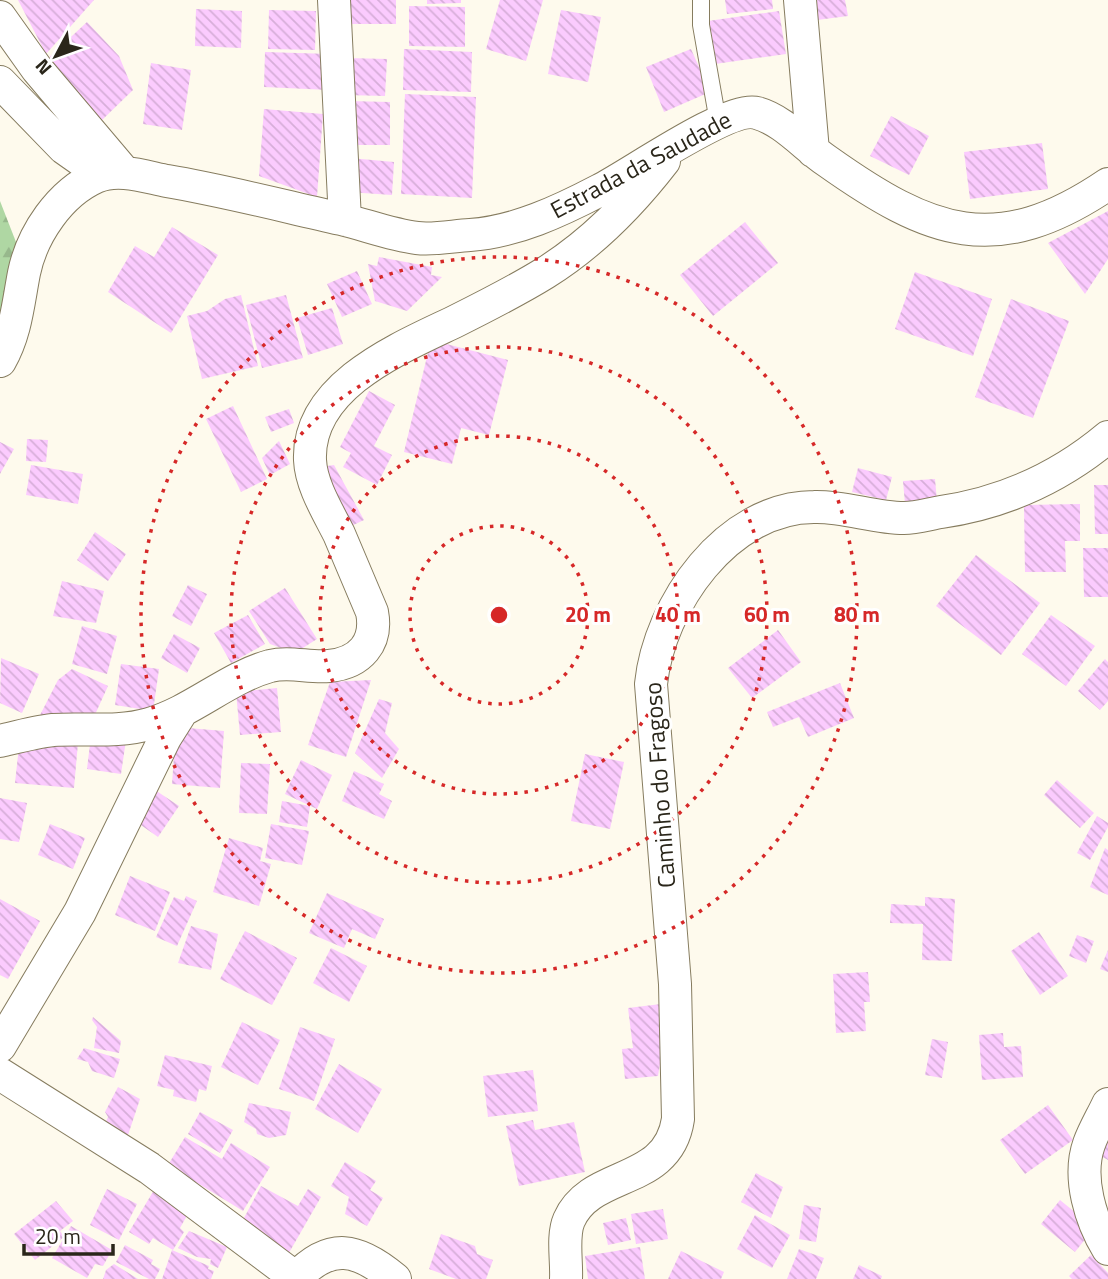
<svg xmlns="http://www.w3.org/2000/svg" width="1108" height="1279" viewBox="0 0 1108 1279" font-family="'Titillium Web',sans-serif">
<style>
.forest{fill:url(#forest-firs)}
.building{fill:url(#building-back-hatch)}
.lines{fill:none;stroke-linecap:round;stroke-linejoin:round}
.service-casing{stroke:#867c5f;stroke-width:18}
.minor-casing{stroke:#867c5f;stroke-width:34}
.service{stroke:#fff;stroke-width:16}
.minor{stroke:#fff;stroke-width:32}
.ring{fill:none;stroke:#d62828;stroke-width:3.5;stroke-dasharray:3.5 7}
.labels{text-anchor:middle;stroke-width:6;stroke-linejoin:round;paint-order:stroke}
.street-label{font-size:24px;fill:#2a261a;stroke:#fff}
.centre{fill:#d62828;stroke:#fff;stroke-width:3.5}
.ring-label{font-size:21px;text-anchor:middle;font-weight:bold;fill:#d62828;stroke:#fff;stroke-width:6;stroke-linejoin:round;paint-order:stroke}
</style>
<defs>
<pattern id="forest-firs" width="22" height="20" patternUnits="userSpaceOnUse" patternTransform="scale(1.75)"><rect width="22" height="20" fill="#afd7a3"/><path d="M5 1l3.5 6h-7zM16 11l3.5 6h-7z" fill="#97b88c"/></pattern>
<pattern id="building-back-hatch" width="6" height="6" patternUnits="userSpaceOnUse" patternTransform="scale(1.75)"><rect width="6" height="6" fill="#fbcbfe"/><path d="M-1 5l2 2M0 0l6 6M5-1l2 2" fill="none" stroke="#d7aed9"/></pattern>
</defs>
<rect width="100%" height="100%" fill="#fefaed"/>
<path class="forest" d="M0,201L23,260L0,366Z"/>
<path class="building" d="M18,0H94L46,54Z
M343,0H396V24H343Z
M427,0H461V3L427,4Z
M500,0H543L526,61L486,49Z
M725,0H772L773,9L727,14Z
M814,0H845L848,16L817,20Z
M409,6L465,7V47L409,46Z
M196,9L242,11L241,48L195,46Z
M269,10L316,11L315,50L268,49Z
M561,10L601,17L588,82L548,74Z
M779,11L786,54L715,64L708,21Z
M87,22L119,56L133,90L101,121L44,62Z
M404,49L472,52L471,92L403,90Z
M691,49L710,92L664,112L646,67Z
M265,52L330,54L329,90L264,87Z
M347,58L387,59L385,96L345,95Z
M151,63L191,70L182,130L143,124Z
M405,94L476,97L472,198L401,194Z
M348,101L390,102V145H348Z
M264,109L323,114L317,197L259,176Z
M891,116L929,136L909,175L870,156Z
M1042,143L1048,189L970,199L964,152Z
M350,158L394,162L392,195L348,192Z
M1108,211V259L1085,294L1048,243Z
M745,222L778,263L713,316L680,275Z
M172,227L218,255L171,333L108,292L135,246L154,257Z
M379,257L432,267L431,275L442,277L407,311L375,301L368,264L377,266Z
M357,271L372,304L342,317L327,284Z
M915,272L992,299L973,356L895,329Z
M241,295L258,366L202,379L187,316L207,311L225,299Z
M286,295L303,358L262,368L246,305Z
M1011,299L1069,321L1033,418L975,397Z
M332,308L343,344L308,355L297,318Z
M431,340L508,360L489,435L461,428L452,464L404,452Z
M369,391L395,405L374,446L392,455L377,485L343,467L351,453L340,447Z
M233,406L267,479L241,492L206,419Z
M289,409L294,423L271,432L265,417Z
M27,439L48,440L46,462L26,461Z
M279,441L290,464L270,475L262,458Z
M0,442L14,449L0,474Z
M31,465L83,474L78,504L26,495Z
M334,465L364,520L347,528L314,468Z
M858,468L892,477L886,500L852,492Z
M935,479L937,501L905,504L903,481Z
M1094,485H1108V534H1095Z
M1080,504V541H1065L1066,572H1025L1024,505Z
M95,532L126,554L108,581L77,560Z
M1083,548H1108V597H1084Z
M976,555L1040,603L1001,655L936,606Z
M62,581L104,591L96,623L53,616Z
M188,585L207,594L191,626L172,616Z
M285,588L317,639L295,653L270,644L249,611Z
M248,615L265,644L231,663L214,633Z
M1051,615L1095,646L1066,686L1022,654Z
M82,626L117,636L107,674L72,664Z
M778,630L801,662L752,698L728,668Z
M174,634L200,648L187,673L161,658Z
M1,658L39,674L22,713L0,703Z
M1105,659L1108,662V701L1100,710L1078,691Z
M121,664L159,669L153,711L115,705Z
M72,669L108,686L93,719L39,717L58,680Z
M371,680L346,757L308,745L330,682Z
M840,683L854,718L808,737L799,717L773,727L767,712Z
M277,688L281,732L240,735L236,692Z
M379,699L392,703L385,733L399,749L382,778L355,753Z
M176,727L224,731L220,788L172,784Z
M91,736L126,740L121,774L87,769Z
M20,737L78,743L74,788L15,783Z
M585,754L624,762L610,829L571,821Z
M301,760L332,775L317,809L285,794Z
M241,763L270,764L267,814L239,813Z
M354,771L384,784L379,794L392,801L384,819L342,801Z
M1057,780L1094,813L1080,828L1044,795Z
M149,786L179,806L158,837L128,816Z
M0,798L27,803L19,842L0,839Z
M282,801L310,806L307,827L279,822Z
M1097,816L1108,823V827L1090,860L1077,853Z
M50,824L85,838L73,869L38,855Z
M271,824L309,831L302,865L265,858Z
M229,838L263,848L260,861L271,864L259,906L213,892Z
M1105,848L1108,850V895L1090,887Z
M130,876L170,892L155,931L115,915Z
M327,893L384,919L375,939L352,929L344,948L309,933Z
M186,896L197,901L177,946L156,937L174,897L184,901Z
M925,897L955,899L952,961L922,960L923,924L890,923L891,904L925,906Z
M0,899L40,921L8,979L0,975Z
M191,926L218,934L211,970L178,963Z
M245,931L297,958L272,1005L220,979Z
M1039,932L1068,976L1040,995L1011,951Z
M1077,935L1094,941L1086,963L1069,956Z
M331,948L367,966L349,1002L313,983Z
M1108,950V972L1100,969Z
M868,972L870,1002H864L866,1031L836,1033L833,974Z
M661,1004L664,1039L658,1076L625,1079L622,1049L633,1048L628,1008Z
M93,1017L121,1041L119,1053L94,1048L97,1027L92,1020Z
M242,1022L280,1040L258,1085L221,1067Z
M300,1027L335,1039L314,1101L279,1089Z
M1003,1033L1004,1047L1021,1046L1023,1077L982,1080L979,1035Z
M932,1039L948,1042L942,1078L925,1075Z
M84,1048L120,1059L114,1078L92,1071L88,1062L77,1059Z
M165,1055L212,1066L206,1091L199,1089L196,1102L173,1096L174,1090L157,1086Z
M339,1064L382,1089L358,1133L315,1109Z
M533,1070L538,1111L488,1117L483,1076Z
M118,1087L140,1099L127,1138L103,1128L108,1117L105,1112Z
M249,1103L291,1112L286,1135L269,1138L257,1134L256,1129L244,1122Z
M1048,1105L1073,1140L1025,1174L1000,1140Z
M200,1112L233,1130L220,1153L188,1134Z
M533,1120L535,1130L574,1122L585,1172L519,1186L506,1126Z
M185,1137L222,1159L231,1143L270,1167L243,1211L168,1165Z
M1108,1140V1160L1099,1155Z
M345,1162L376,1181L370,1190L383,1198L367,1226L345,1214L349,1197L331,1186Z
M756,1173L783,1187L771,1218L741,1202Z
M261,1186L298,1206L308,1189L321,1197L286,1258L237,1231Z
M107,1189L137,1204L119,1240L90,1225Z
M154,1190L189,1212L180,1228L184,1232L173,1250L153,1238L149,1244L129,1232Z
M1060,1200L1094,1228L1075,1252L1041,1224Z
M56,1201L73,1221L60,1231L64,1237L35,1260L14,1234Z
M804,1205L821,1208L816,1242L799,1239Z
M663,1209L668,1239L636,1244L631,1214Z
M755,1215L790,1235L772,1268L737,1249Z
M626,1218L631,1240L608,1245L603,1223Z
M71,1226L112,1250L103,1266L95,1264L87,1278L52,1258Z
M189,1231L227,1247L218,1268L210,1264L211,1259L197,1257L178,1248Z
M441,1234L475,1246L477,1254L493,1260L486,1279H456L429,1269Z
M125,1245L153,1260L151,1264L160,1269L155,1279H149L116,1262Z
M640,1247L645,1279H588L585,1256Z
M799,1249L824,1258L816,1279H787Z
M172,1250L209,1266L208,1269L214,1271L211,1279H162Z
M681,1251L724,1272L721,1279H668Z
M1091,1255L1108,1273V1279H1072L1069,1276Z
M114,1264L138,1279H103L106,1270Z
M859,1265L882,1276L881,1279H853Z"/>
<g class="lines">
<defs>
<path id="service" d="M701,0V25L718,122"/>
<path id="minor" d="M334,0L345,220
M800,0L813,151
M0,17L37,69L125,173
M0,82L64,148L101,174
M0,361C16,333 18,304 24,273C32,234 60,193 96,177C118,167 146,177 167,181C226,191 283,206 341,219C366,225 392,235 417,238C434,240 453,236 470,235C515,232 560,211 600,190C630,175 729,105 757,113C783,120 805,146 827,161C930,234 996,260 1108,184
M0,741C17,737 35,732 53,730C84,728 118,733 149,724C192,712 227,678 270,666C290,661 309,668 329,666C360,663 378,643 372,612C361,586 350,560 339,534C328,512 311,485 310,460C307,385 402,347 456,321C486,306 516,291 545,273C593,243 630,205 664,161
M0,1046L80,912L165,738L182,711
M0,1074L149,1168L296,1278
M1108,1104C1102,1117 1094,1130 1089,1144C1077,1178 1091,1221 1108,1249
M295,1279C330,1241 358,1248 395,1279
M566,1279C567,1261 562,1236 569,1220C591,1169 668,1187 678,1119L675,984L651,684C659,605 727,507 814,507C844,506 874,518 904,518C916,518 929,514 941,512C1003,503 1059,478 1108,437"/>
</defs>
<use href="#service" class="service-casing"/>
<use href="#minor" class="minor-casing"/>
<use href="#service" class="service"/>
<use href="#minor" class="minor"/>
</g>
<g class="ring">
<circle cx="499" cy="615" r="89"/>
<circle cx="499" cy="615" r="179"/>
<circle cx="499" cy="615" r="268"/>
<circle cx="499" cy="615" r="358"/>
</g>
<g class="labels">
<g class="street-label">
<text transform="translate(641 165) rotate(-28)" y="8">Estrada da Saudade</text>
<text transform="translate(660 785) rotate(-94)" y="8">Caminho do Fragoso</text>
</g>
</g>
<circle cx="499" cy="615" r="10" class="centre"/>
<g class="ring-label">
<text x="588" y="622">20 m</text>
<text x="678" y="622">40 m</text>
<text x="767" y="622">60 m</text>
<text x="857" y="622">80 m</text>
</g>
<g transform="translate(56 56) rotate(229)" stroke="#ffffff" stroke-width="5" paint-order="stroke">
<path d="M0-5L12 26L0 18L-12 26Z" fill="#2a261a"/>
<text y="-10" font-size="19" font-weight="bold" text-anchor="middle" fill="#2a261a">N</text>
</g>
<path d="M24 1244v10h89v-10" fill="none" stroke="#2a261a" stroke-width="3.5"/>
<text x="35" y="1244" font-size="21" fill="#2a261a" stroke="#ffffff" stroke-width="5" paint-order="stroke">20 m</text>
</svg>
